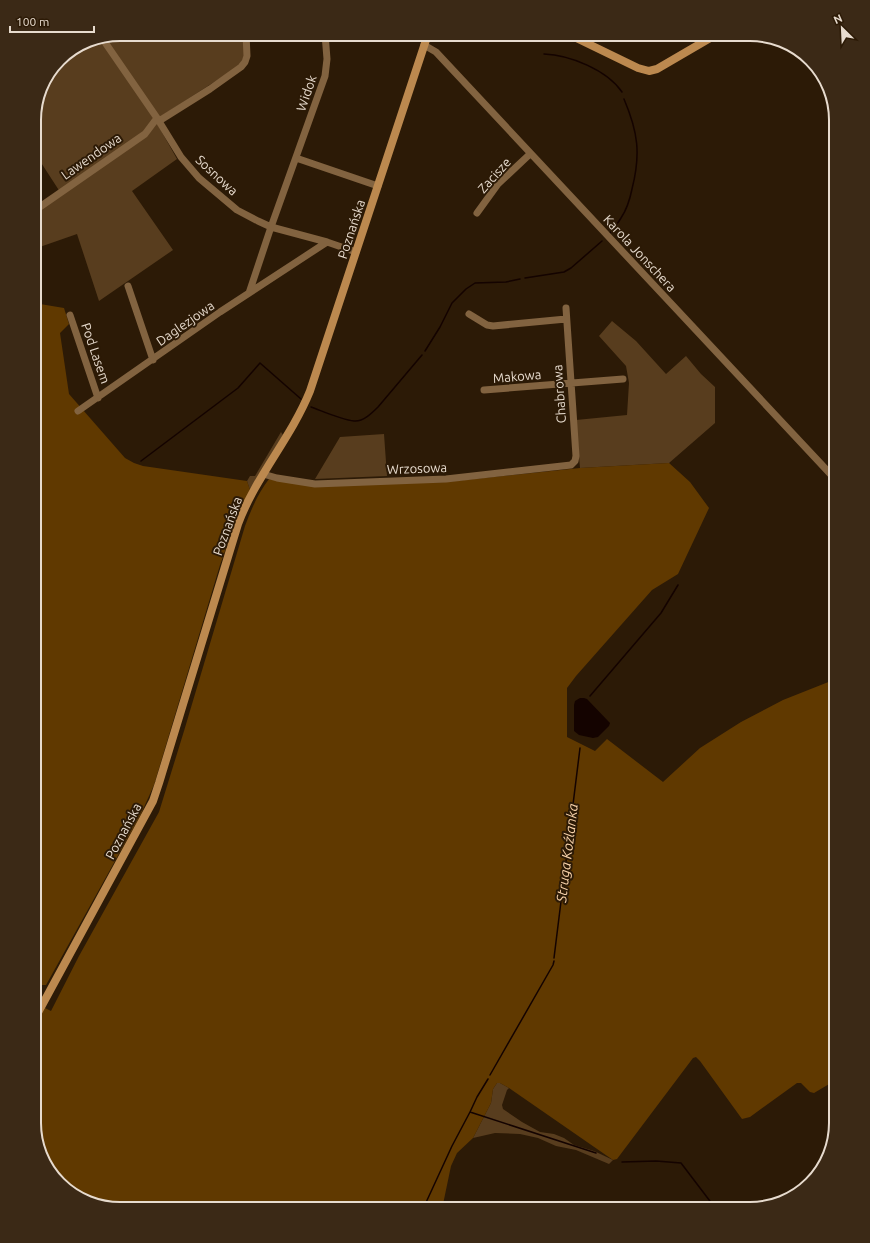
<svg xmlns="http://www.w3.org/2000/svg" width="870" height="1243" viewBox="0 0 870 1243" font-family="Ubuntu,sans-serif">
<style>
.green{fill:#583d1e}
.forest{fill:#603900}
.water{fill:#140300}
.lines{fill:none;stroke-linecap:round;stroke-linejoin:round}
.stream{stroke:#140300;stroke-width:1.5}
.street{stroke:#826340;stroke-width:7}
.secondary{stroke:#bc894f;stroke-width:8}
.labels{text-anchor:middle;stroke-width:4;stroke-linejoin:round;paint-order:stroke}
.street-label{font-size:13px;fill:#e7dbce;stroke:#2c1a06}
.water-label{font-size:14px;font-style:italic;fill:#f8d2aa;stroke:#2c1a06}
.rim{fill:none;stroke:#e7dbce;stroke-width:2}
</style>
<rect width="100%" height="100%" fill="#2c1a06"/>
<path class="green" d="M120,34H244L245,55L239,66L155,120L177,159L132,191L173,250L99,301L77,234L34,249V214L62,195L38,158L34,161V114L43,82L59,59L87,40Z
M612,321L636,341L666,374L686,356L701,374L715,387V423L669,463L580,468L576,420L627,415L629,383L626,366L599,336Z
M281,432L283,435L250,490L247,481L250,476H255Z
M384,434L387,476L315,479L340,437Z
M497,1083H500L509,1088L507,1090L502,1105L503,1109L522,1122L540,1132L554,1134L564,1138L574,1145L594,1151L613,1160L609,1164L576,1150L556,1146L538,1138L520,1134L495,1133L473,1138L491,1103L493,1089Z"/>
<path class="forest" d="M34,291L40,304L64,308L69,324L60,333L69,394L125,458L134,463L143,466L247,481L250,490L233,529L220,565L154,785L140,816L46,985H42L36,993L34,991Z
M669,463L690,482L709,508L678,574L652,590L576,676L567,688V737L595,751L607,739L663,782L700,748L741,722L783,700L836,679V1080L814,1093L810,1092L801,1083H797L750,1117L742,1119L700,1061L696,1057L693,1058L617,1159L613,1160L509,1088L500,1083H497L493,1089L491,1103L473,1138L457,1153L451,1166L442,1209H114L77,1197L46,1166L34,1123V1028L45,1008L51,1011L79,956L159,812L184,731L245,526C251,510 258,493 269,479L314,486L445,482L580,468Z"/>
<path class="water" d="M580,698H584L587,699L610,723L609,726L598,737L593,738L579,735L574,731V705L575,701Z"/>
<g class="lines">
<path class="stream" d="M544,54C570,55 607,70 622,92
M610,233C614,228 618,223 621,218C627,209 630,199 632,189C641,154 638,132 624,99
M525,278L564,272L571,268L602,241
M425,351L440,327L452,303L466,289L475,283L506,282L520,279
M311,407C322,411 342,420 354,421C363,422 372,413 378,407L422,355
M141,461L238,388L260,363L301,399
M590,696L661,613L678,585
M554,958L580,748
M490,1075L553,965L554,961
M470,1112L596,1153
M622,1162L656,1161L681,1163L716,1209
M423,1209L452,1146L470,1112L477,1097L488,1079"/>
<path class="street" d="M102,38L157,118L181,157L199,178L237,210L258,221L271,227L327,242
M424,45L436,52L836,480
M159,121L210,89L241,67L245,62L247,56L246,34
M296,158L378,186
M34,211L145,134L157,118
M477,213L498,184L530,154
M128,286L153,360
M249,293L271,227L325,76L327,59L325,34
M469,314L487,325L493,326L566,319
M70,315L98,398
M484,390L623,379
M78,411L220,312L327,242L356,252
M263,474L277,478L315,484L446,479L571,465L575,461L576,456L566,308"/>
<path class="secondary" d="M568,34L638,68L649,71L657,69L717,34
M34,1020L153,801L159,783L238,524C256,476 291,438 310,391L428,34"/>
</g>
<g class="labels">
<g class="street-label">
<text transform="translate(306 93) rotate(-71)" y="5">Widok</text>
<text transform="translate(91 156) rotate(-35)" y="5">Lawendowa</text>
<text transform="translate(217 175) rotate(43)" y="5">Sosnowa</text>
<text transform="translate(494 175) rotate(-48)" y="5">Zacisze</text>
<text transform="translate(351 229) rotate(-72)" y="5">Poznańska</text>
<text transform="translate(640 253) rotate(47)" y="5">Karola Jonschera</text>
<text transform="translate(185 323) rotate(-35)" y="5">Daglezjowa</text>
<text transform="translate(96 353) rotate(71)" y="5">Pod Lasem</text>
<text transform="translate(517 376) rotate(-5)" y="5">Makowa</text>
<text transform="translate(559 394) rotate(-94)" y="5">Chabrowa</text>
<text transform="translate(417 468) rotate(-2)" y="5">Wrzosowa</text>
<text transform="translate(227 526) rotate(-70)" y="5">Poznańska</text>
<text transform="translate(123 831) rotate(-62)" y="5">Poznańska</text>
</g>
<g class="water-label">
<text transform="translate(567 853) rotate(-83)" y="5">Struga Koźlanka</text>
</g>
</g>
<path d="M0 0H870V1243H0ZM120 41H750A79 79 0 0 1 829 120V1123A79 79 0 0 1 750 1202H120A79 79 0 0 1 41 1123V120A79 79 0 0 1 120 41Z" fill="#3b2916" fill-rule="evenodd"/>
<path class="rim" d="M120 41H750A79 79 0 0 1 829 120V1123A79 79 0 0 1 750 1202H120A79 79 0 0 1 41 1123V120A79 79 0 0 1 120 41Z"/>
<g transform="translate(842 28) rotate(336)" stroke="#2c1a06" stroke-width="3" paint-order="stroke">
<path d="M0-3L7 15L0 10L-7 15Z" fill="#e7dbce"/>
<text y="-6" font-size="11" font-weight="bold" text-anchor="middle" fill="#e7dbce">N</text>
</g>
<path d="M10 26v6h84v-6" fill="none" stroke="#e7dbce" stroke-width="2"/>
<text x="16" y="26" font-size="12" fill="#e7dbce" stroke="#2c1a06" stroke-width="3" paint-order="stroke">100 m</text>
</svg>
